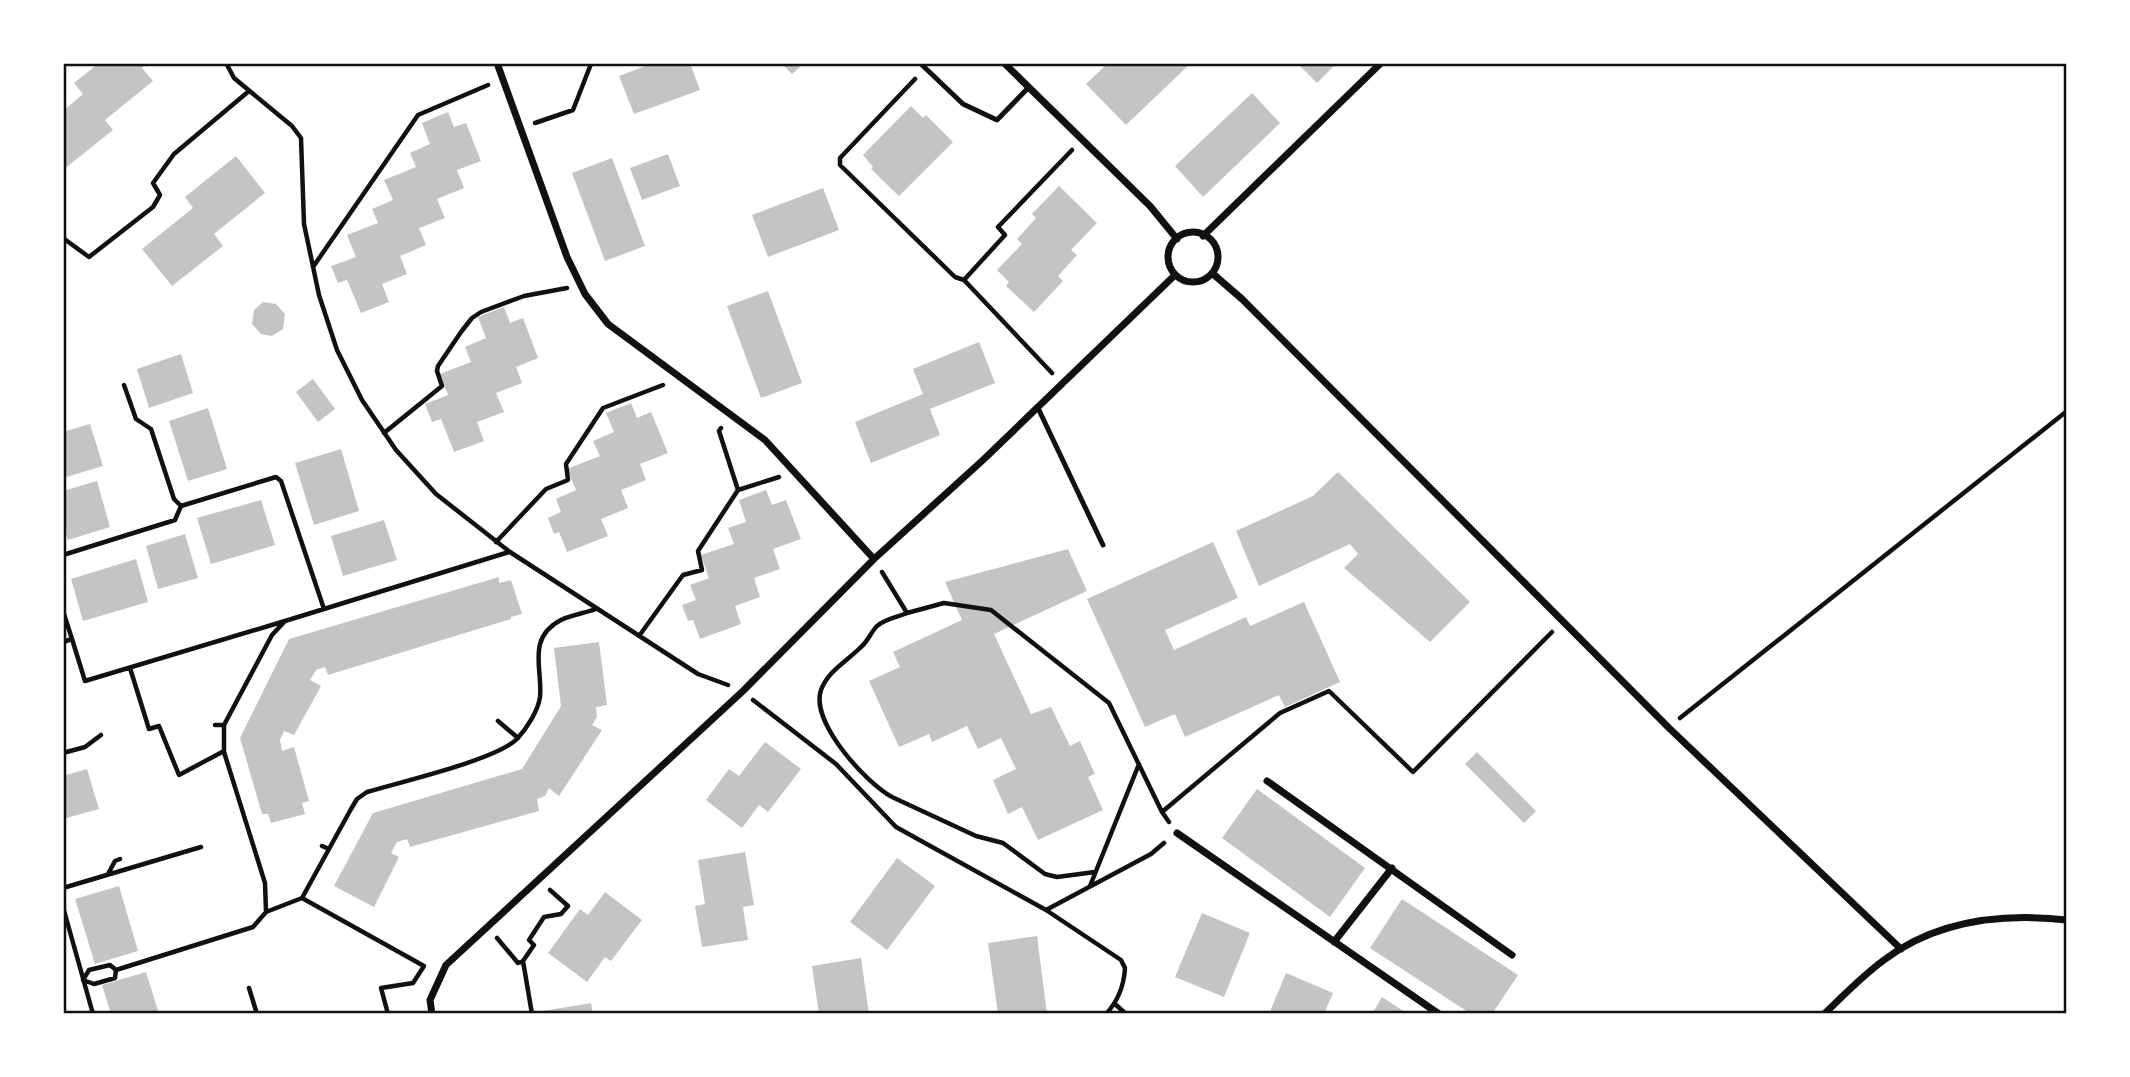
<svg xmlns="http://www.w3.org/2000/svg" width="2130" height="1077" viewBox="0 0 2130 1077" font-family="'Titillium Web',sans-serif">
<style>
.building{fill:#c4c4c4}
.lines{fill:none;stroke-linecap:round;stroke-linejoin:round}
.path{stroke:#111;stroke-width:4.5}
.service{stroke:#111;stroke-width:5}
.minor{stroke:#111;stroke-width:7}
.neatline{fill:none;stroke:#111;stroke-width:2.5}
</style>
<rect width="100%" height="100%" fill="#fff"/>
<path class="building" d="M99,63H148L142,68L153,81L105,120L113,130L63,170V111L83,94L74,83Z
M653,63H690L700,90L634,114L619,76Z
M781,63H804L792,74Z
M1108,63H1191L1126,125L1086,84Z
M1297,63H1337L1317,83Z
M1252,93L1280,123L1203,197L1175,166Z
M911,106L923,118L926,115L953,142L899,196L871,169L873,167L863,155Z
M448,112L454,127L466,123L481,161L457,170L464,188L437,199L445,218L419,228L426,245L400,256L407,274L382,284L389,302L361,313L347,280L338,283L331,266L356,257L347,235L378,223L372,209L393,200L384,180L416,167L410,153L430,144L422,123Z
M668,154L680,186L642,200L630,168Z
M236,156L265,193L214,234L223,246L172,286L142,249L193,208L185,197Z
M612,158L645,246L605,261L572,173Z
M1059,186L1097,223L1071,250L1077,255L1058,276L1063,281L1034,312L1006,286L1009,282L997,270L1022,244L1017,239L1036,218L1032,214Z
M823,188L839,230L768,257L752,215Z
M768,291L802,383L761,398L727,306Z
M263,302L276,304L285,314L283,329L272,336L261,334L252,324L254,310Z
M504,307L510,323L523,318L538,358L516,367L522,383L496,393L504,412L477,422L484,441L454,452L441,419L432,422L425,404L448,395L440,374L471,362L465,347L486,338L478,317Z
M979,342L995,383L930,409L940,435L871,463L855,422L923,394L913,369Z
M181,354L193,393L149,408L137,369Z
M313,379L335,409L318,422L296,392Z
M631,403L637,418L651,412L668,453L640,464L646,480L621,490L628,508L601,519L608,536L567,552L559,532L554,534L548,518L561,512L556,499L576,490L567,469L600,456L593,441L614,432L606,413Z
M208,408L227,469L188,481L169,421Z
M90,424L103,466L63,478V432Z
M341,449L359,511L314,525L295,463Z
M1338,472L1470,602L1430,642L1344,568L1358,554L1350,544L1259,586L1236,531L1313,496Z
M97,481L110,527L68,540L63,524V491Z
M766,490L772,505L786,500L801,539L773,549L780,569L754,578L760,597L735,606L741,624L700,639L693,620L688,621L682,605L696,600L690,585L709,578L701,555L734,544L728,528L746,522L739,500Z
M261,500L275,545L211,564L197,518Z
M384,520L397,560L343,576L331,536Z
M185,534L198,578L158,589L146,546Z
M1213,542L1238,598L1165,630L1174,650L1246,617L1250,626L1304,602L1340,682L1285,707L1279,695L1185,737L1175,714L1145,727L1087,599Z
M1068,549L1087,591L994,634L1031,714L1051,707L1070,746L1080,741L1095,774L1088,777L1103,810L1038,840L1022,807L1008,814L993,780L1016,769L1001,738L978,749L967,726L932,742L929,734L899,747L869,681L900,667L893,652L962,620L945,582Z
M136,559L148,602L83,621L71,579Z
M499,577V583L511,580L522,614L511,617V619L328,675L325,667L316,670L310,680L321,686L294,735L284,731L280,740L282,751L294,747L309,801L302,803L305,814L271,823L268,814H262L240,738L289,639Z
M599,642L607,705L596,707L597,717L592,725L602,730L559,796L549,788L545,796L537,799L539,811L410,847L407,839L397,842L391,853L399,857L374,907L334,886L373,813L522,769L561,706L554,648Z
M765,742L801,769L768,812L759,805L742,828L706,800L729,769L739,776Z
M1477,752L1536,811L1524,823L1465,764Z
M87,769L99,809L63,819V776Z
M1257,789L1365,868L1330,917L1222,838Z
M745,852L754,905L743,907L748,940L702,947L695,906L705,904L698,860Z
M897,858L935,886L887,950L850,922Z
M119,886L138,951L95,964L75,899Z
M605,892L642,920L611,961L605,957L587,982L548,953L580,909L588,915Z
M1402,899L1518,975L1492,1014H1471L1370,948Z
M1202,913L1250,933L1224,997L1175,977Z
M1037,936L1047,1014H998L988,943Z
M861,958L869,1014H819L812,966Z
M146,972L159,1014H111L102,985Z
M1286,973L1333,993L1324,1014H1269Z
M1382,997L1408,1014H1372Z
M591,1003L593,1014H543V1011Z"/>
<g class="lines">
<path class="path" d="M226,63L234,78L292,126L301,138L304,224L319,295L337,350L362,400L396,450L436,494L510,552L698,674L728,685
M915,79L840,158V165L955,277L964,280
M535,123L573,110L591,64L595,63
M63,238L89,257L153,207L160,195L153,183L174,154L249,91
M313,267L418,115L488,85
M1052,373L964,280L1005,235L998,227L1072,150
M124,385L136,419L151,429L174,499L181,506
M721,428L719,431L738,490
M384,433L442,386L437,371L438,366L461,332L472,318L481,312L524,296L567,288
M496,542L546,489L568,480L566,464L603,408L663,385
M63,555L175,520L181,506L276,477L281,481L324,609
M882,572L907,613L944,603L991,610L1109,703L1162,812
M63,611L72,639
M907,613C898,617 884,619 877,626C871,632 868,641 861,647C847,661 828,671 821,690C810,722 866,783 892,797L976,836L1003,843L1045,874L1057,877L1095,872
M639,636L683,575L702,570L698,551L738,490L779,477
M63,642L72,639L85,681L285,621
M130,668L149,729L159,726L179,775L224,751V725L272,635L285,621L509,552
M753,700L836,764L896,827L1046,910L1121,960L1125,968C1124,986 1118,1001 1106,1014
M1680,718L2067,411
M498,721L518,738
M215,725H224
M224,752L265,883L266,912
M63,753L85,747L101,735
M1169,822L1162,812L1280,713L1329,691L1413,772L1552,632
M322,846L329,849
M108,874L115,861L120,859
M1090,886L1139,764
M63,888L201,847
M302,898L424,966L413,983L381,988L388,1014
M63,907L93,1014
M1046,910L1151,854L1164,843
M497,938L518,963L523,961
M116,970L115,978L94,984L83,980L89,970L110,965L116,970L253,927L266,912L302,898L351,809L357,799L367,792C400,782 496,760 517,739C527,728 538,711 540,697C543,670 526,638 561,620C571,615 585,613 596,609
M249,988L257,1014
M1115,1004L1126,1014
M532,1014L523,961L534,945L529,940L544,917L561,914L568,906L550,890"/>
<path class="service" d="M920,63L963,104L997,120L1029,87
M1038,408L1103,545"/>
<path class="minor" d="M497,63L567,257L585,294L608,324L765,440L874,559
M1004,63L1150,206L1177,239
M1168 257a25 25 0 1 1 50 0a25 25 0 1 1-50 0Z
M1203,236L1381,63
M1212,273L1242,299L1669,728L1901,949
M1267,781L1512,955
M1177,833L1439,1014
M1334,942L1392,868
M432,1014L430,1000L446,965L743,691L874,559L983,460L1175,275
M1824,1014C1843,996 1862,976 1884,960C1937,920 2003,913 2067,920"/>
</g>
<rect width="2130" height="1077" fill="none" stroke="#ffffff" stroke-width="130"/>
<rect x="65" y="65" width="2000" height="947" class="neatline"/>
</svg>
